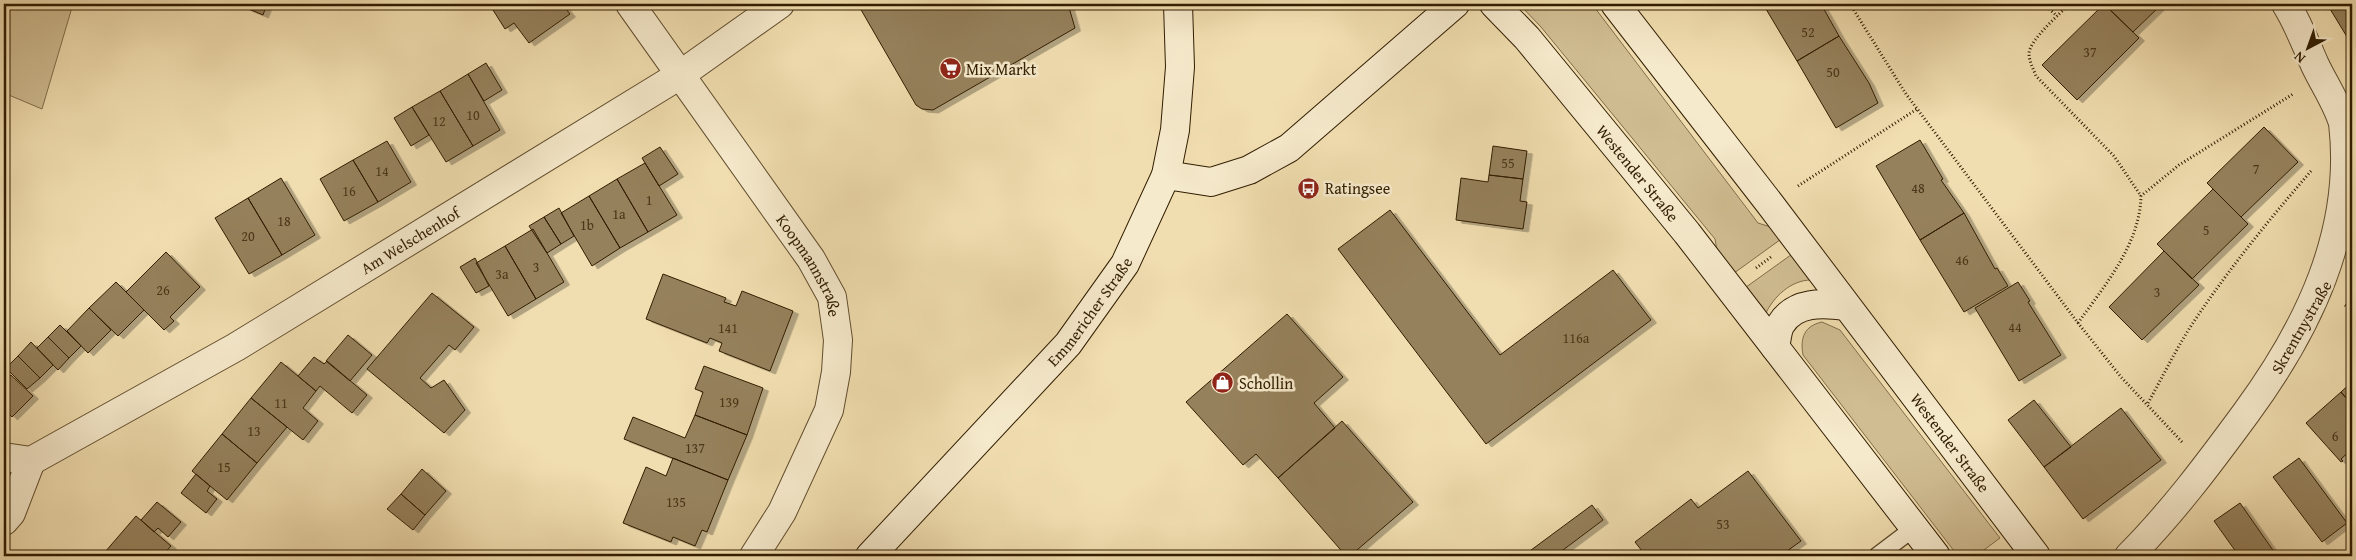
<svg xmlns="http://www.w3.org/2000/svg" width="2356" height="560" viewBox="0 0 2356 560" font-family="'Gentium Book Plus',serif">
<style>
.green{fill:#d0bd92;stroke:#806d4a}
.building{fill:#95815c;stroke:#311d01;filter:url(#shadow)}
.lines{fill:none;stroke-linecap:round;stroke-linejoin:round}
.service-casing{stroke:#614d2d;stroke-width:19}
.minor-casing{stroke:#614d2d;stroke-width:30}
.tertiary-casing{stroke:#614d2d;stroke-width:30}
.secondary-casing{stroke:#311d01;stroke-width:30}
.path{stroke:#311d01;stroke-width:3;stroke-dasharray:1 2.5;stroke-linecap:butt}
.service{stroke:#f6eacc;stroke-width:16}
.minor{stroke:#f6eacc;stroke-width:28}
.tertiary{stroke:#f6eacc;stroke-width:28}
.secondary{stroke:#f6eacc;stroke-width:28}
.labels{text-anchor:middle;stroke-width:5;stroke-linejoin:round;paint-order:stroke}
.number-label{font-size:14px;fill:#4a3618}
.poi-label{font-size:16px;fill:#311d01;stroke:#f6eacc;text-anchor:start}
.street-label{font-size:16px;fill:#311d01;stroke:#f6eacc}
</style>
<defs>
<filter id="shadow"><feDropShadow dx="5.5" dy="3" stdDeviation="0" flood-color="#0004"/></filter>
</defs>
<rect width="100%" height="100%" fill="#f1deb0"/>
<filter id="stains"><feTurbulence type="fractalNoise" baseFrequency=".004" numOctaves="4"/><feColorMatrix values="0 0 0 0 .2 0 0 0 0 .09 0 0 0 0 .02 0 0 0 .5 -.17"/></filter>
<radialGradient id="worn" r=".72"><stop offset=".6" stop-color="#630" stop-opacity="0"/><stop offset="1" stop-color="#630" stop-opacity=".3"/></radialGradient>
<path class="green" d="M4,4H73L42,109L4,93Z
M1519,4H1592L1758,223L1777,229L1784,237L1730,276L1719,261L1715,239L1541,27Z
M1795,252L1811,280C1791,280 1773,297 1765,315L1742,290Z
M1822,322L1840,330L2000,538L1976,556H1958L1803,355C1800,338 1804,326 1822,322Z"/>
<path class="building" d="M237,4H267L263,15Z
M502,4H562L570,14L529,43L514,23L505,29L493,10Z
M868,4H1068L1075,28L933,110L922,109L916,105L860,8Z
M1763,4H1821L1839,36L1797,61Z
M2104,4L2139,38L2077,100L2042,65Z
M2104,4H2162L2133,32Z
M2327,4H2352V45Z
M1839,36L1869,83L1878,103L1836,128L1797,61Z
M486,63L502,90L484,101L468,74Z
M468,74L500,130L473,146L440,91Z
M440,91L473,146L446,162L412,107Z
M412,107L429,135L411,146L394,118Z
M2264,127L2298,162L2241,217L2207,183Z
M1920,140L1943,179L1941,180L1964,213L1920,240L1876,166Z
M387,141L411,182L378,202L353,160Z
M1493,146L1527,151L1523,179L1489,175Z
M660,147L678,174L659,186L642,158Z
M353,160L378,202L344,221L320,179Z
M645,163L677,215L648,232L617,179Z
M1489,175L1523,179L1520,201L1527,202L1523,229L1456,220L1461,178L1488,182Z
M281,178L315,235L282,255L248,198Z
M617,179L648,232L620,248L589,196Z
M2213,189L2248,224L2192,279L2157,244Z
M589,196L620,248L592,266L561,213Z
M248,198L282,255L249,274L215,218Z
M559,208L574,236L561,244L544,217Z
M1390,210L1500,355L1613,270L1651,320L1486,444L1338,249Z
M1964,213L1995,269L1997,268L2008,286L1964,312L1920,240Z
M544,217L561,244L547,253L529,226Z
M533,229L564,282L536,299L505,246Z
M505,246L536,299L508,316L476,263Z
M2164,251L2199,285L2142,340L2109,307Z
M166,252L200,287L170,317L174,321L164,330L126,292Z
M475,258L489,286L476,293L460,267Z
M663,274L726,298L724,302L736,306L742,291L793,311L770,371L719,351L722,343L710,338L707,343L646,319Z
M116,282L144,310L118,336L89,308Z
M2018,282L2030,301L2028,302L2061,355L2019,381L1975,308Z
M432,293L474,327L455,350L449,345L420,378L431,388L444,380L465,410L444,433L367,369Z
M89,308L111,330L88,353L67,331Z
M1287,314L1343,377L1314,403L1335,428L1278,478L1256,454L1243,465L1186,402Z
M60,325L81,346L69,358L48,337Z
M348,335L372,355L350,381L326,361Z
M48,337L69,358L58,370L37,348Z
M31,342L53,365L40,378L18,356Z
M18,356L40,378L27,389L6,368Z
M314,357L324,364L327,361L367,395L352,413L320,386L316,391L298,376Z
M281,362L316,391L303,408L318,421L303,440L251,398Z
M704,366L763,388L747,435L695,415L703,392L695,389Z
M11,375L33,396L12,417L4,409V382Z
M2352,382V405L2341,392Z
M2341,392L2352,405V449L2341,459L2343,461L2341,462L2306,423Z
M251,398L287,427L257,463L222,434Z
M2034,400L2071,447L2044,467L2008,420Z
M2121,408L2161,460L2083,519L2044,467Z
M695,415L747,435L728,480L624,439L633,417L685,438Z
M1342,421L1413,502L1350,556H1346L1278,478Z
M222,434L257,463L227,500L192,471Z
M673,458L728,480L707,532L702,530L695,546L673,537L671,542L623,523L646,467L666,476Z
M2299,458L2347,523L2322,542L2273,477Z
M422,469L446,491L425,515L401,494Z
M1748,471L1801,541L1780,556H1646L1635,542L1691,499L1698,508Z
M196,474L210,486L207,491L217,499L206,513L181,493Z
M401,494L425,515L413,530L387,509Z
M157,502L181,522L168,537L158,528L154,532L141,520Z
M2240,503L2277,556H2239L2214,521Z
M1592,505L1603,520L1555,556H1523Z
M136,516L171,546L162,556H111L105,552Z"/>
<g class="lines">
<defs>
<path id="service" d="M1877,556L1914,528"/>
<g id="minor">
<path id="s1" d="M4,457L31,461L236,347L680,75"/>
<path d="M4,521L11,513L31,461"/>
<path d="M2129,556C2172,513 2210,462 2246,413C2307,330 2356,232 2343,123C2337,103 2324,84 2315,65C2306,45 2298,23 2286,4"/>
</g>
<g id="tertiary">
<path id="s2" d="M630,4L811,259L832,297L838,340L836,372L829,410L782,512L754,556"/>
<path d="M680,75L780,4"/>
</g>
<g id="secondary">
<path id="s3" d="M1494,4L1527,38L1687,233L1936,556"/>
<path id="s4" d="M1615,4L1770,204L2036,556"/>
<path d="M1166,175L1211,182L1249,170L1289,148L1455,4"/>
<path d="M1775,347C1777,340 1777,330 1781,324C1795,301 1823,303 1846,306"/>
<path id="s5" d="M870,556L1068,344L1125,264L1166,175L1175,130L1180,67L1178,4"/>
</g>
</defs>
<use href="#service" class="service-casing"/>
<use href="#minor" class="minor-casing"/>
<use href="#tertiary" class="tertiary-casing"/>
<use href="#secondary" class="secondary-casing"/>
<path class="path" d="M1850,4L1906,94L2078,323L2121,377L2183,443
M2044,4L2057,16
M2070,4C2060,13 2030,40 2029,53C2029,61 2033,68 2036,76L2114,156L2141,196
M1798,186L1917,109
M1756,268L1771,257
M2345,305L2352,311
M2078,323C2105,285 2140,244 2141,196L2179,165L2293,94
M2148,403C2162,378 2175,351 2191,326C2227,271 2268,221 2311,171"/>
<use href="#service" class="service"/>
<use href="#minor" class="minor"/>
<use href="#tertiary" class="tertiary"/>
<use href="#secondary" class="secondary"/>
</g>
<defs>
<symbol id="supermarket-disc" viewBox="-11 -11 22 22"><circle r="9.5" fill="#8f2418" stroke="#f6eacc"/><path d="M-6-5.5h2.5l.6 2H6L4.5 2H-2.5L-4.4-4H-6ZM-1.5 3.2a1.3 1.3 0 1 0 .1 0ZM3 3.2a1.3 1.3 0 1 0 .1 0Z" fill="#fff"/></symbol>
<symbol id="bus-disc" viewBox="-11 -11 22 22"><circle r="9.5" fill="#8f2418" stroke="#f6eacc"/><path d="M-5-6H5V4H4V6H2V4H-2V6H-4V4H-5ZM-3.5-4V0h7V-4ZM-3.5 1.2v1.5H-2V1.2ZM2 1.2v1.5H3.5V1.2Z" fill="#fff"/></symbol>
<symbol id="shop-disc" viewBox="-11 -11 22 22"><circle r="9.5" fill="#8f2418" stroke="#f6eacc"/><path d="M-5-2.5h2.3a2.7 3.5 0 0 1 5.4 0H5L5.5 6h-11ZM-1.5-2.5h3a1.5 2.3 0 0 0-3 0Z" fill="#fff"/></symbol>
</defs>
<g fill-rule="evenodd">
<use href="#supermarket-disc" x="938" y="56" width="25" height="25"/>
<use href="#bus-disc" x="1296" y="176" width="25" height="25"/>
<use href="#shop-disc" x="1210" y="370" width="25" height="25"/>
</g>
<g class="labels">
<g class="number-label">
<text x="1808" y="37">52</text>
<text x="2090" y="57">37</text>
<text x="1833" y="77">50</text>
<text x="473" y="120">10</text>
<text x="439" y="126">12</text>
<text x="1508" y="168">55</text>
<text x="2256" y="174">7</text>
<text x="382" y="176">14</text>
<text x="1918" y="193">48</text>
<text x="349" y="196">16</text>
<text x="649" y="205">1</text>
<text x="619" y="219">1a</text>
<text x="284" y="226">18</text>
<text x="587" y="230">1b</text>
<text x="2206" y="235">5</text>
<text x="248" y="241">20</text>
<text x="1962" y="265">46</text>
<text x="536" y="272">3</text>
<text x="502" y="279">3a</text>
<text x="163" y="295">26</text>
<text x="2157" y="297">3</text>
<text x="2015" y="332">44</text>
<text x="728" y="333">141</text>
<text x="1576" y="343">116a</text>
<text x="729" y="407">139</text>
<text x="281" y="408">11</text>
<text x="254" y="436">13</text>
<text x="2335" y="441">6</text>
<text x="695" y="453">137</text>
<text x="224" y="472">15</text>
<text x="676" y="507">135</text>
<text x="1723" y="529">53</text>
</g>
<g class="poi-label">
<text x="966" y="75">Mix Markt</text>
<text x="1325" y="194">Ratingsee</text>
<text x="1239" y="389">Schollin</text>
</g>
<g class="street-label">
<text dy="6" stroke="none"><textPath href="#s3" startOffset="222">Westender Straße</textPath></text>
<text dy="6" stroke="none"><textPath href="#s1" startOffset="466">Am Welschenhof</textPath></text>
<text dy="6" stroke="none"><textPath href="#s2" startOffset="318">Koopmannstraße</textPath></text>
<text dy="6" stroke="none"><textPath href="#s5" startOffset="329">Emmericher Straße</textPath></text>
<text transform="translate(2301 327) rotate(-60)" y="6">Skrentnystraße</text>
<text dy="6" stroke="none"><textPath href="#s4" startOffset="552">Westender Straße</textPath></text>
</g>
</g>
<rect width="2356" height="560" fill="none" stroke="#f1deb0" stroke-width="20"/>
<rect x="5" y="5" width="2346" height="550" fill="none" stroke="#311d01" stroke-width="2.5"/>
<rect x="10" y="10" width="2336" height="540" fill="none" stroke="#311d01"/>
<g transform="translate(2308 48) rotate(221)" stroke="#f6eacc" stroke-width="4" paint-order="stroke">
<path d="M0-4L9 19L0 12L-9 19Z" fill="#311d01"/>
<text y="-8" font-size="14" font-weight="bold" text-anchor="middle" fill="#311d01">N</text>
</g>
<rect width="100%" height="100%" filter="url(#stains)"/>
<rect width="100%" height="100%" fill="url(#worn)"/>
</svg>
